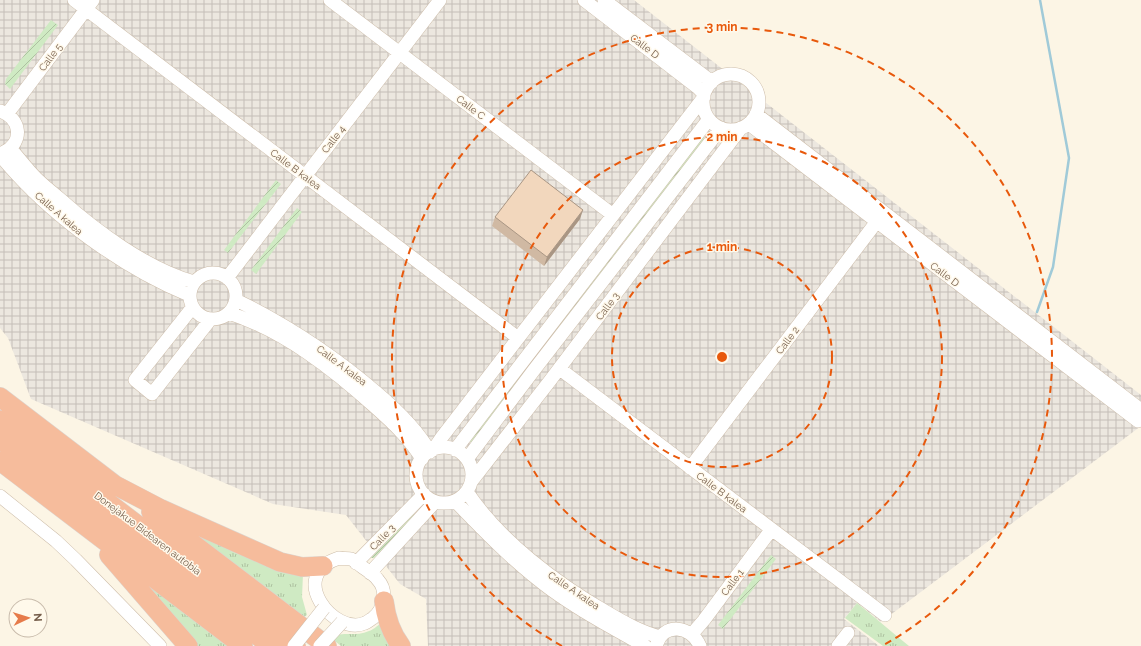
<svg xmlns="http://www.w3.org/2000/svg" width="1141" height="646" viewBox="0 0 1141 646" font-family="Raleway,sans-serif">
<style>
.industrial{fill:url(#industrial-grid)}
.grass{fill:url(#grass-tufts)}
.garden{fill:url(#garden-furrows)}
.lines{fill:none;stroke-linecap:round;stroke-linejoin:round}
.stream{stroke:#a0cad8;stroke-width:2.5}
.minor-casing{stroke:#cebeab;stroke-width:14}
.highway-casing{stroke:#dbd5d0;stroke-width:20}
.minor{stroke:#fff;stroke-width:13}
.highway{stroke:#f6bc9c;stroke-width:19}
.minor-bridge-casing{stroke:#cebeab;stroke-width:14;stroke-linecap:butt}
.minor-bridge{stroke:#fff;stroke-width:13}
.wall{fill:#d0b9a3}
.shaded-wall{fill:#a99684}
.building{fill:#f2d7bd;stroke:#a99684}
.ring{fill:none;stroke:#e8590c;stroke-width:2;stroke-dasharray:7 5}
.labels{text-anchor:middle;stroke-width:3;stroke-linejoin:round;paint-order:stroke}
.street-label{font-size:10px;fill:#755d4a;stroke:#fff9eb}
.centre{fill:#e8590c;stroke:#fff9eb;stroke-width:2}
.ring-label{font-size:12px;text-anchor:middle;font-weight:bold;fill:#e8590c;stroke:#fff9eb;stroke-width:3;stroke-linejoin:round;paint-order:stroke}
</style>
<defs>
<pattern id="industrial-grid" width="8" height="8" patternUnits="userSpaceOnUse"><rect width="8" height="8" fill="#ece7df"/><path d="M0 4h8M4 0v8" fill="none" stroke="#c4beb7"/></pattern>
<pattern id="grass-tufts" width="24" height="20" patternUnits="userSpaceOnUse"><rect width="24" height="20" fill="#cfeac3"/><path d="M3 7l-1-3M5 7V3M7 7l1-3M15 17l-1-3M17 17v-4M19 17l1-3" fill="none" stroke="#adc1a0"/></pattern>
<pattern id="garden-furrows" width="10" height="10" patternUnits="userSpaceOnUse"><rect width="10" height="10" fill="#cfeac3"/><path d="M-1 1l2-2M0 10L10 0M9 11l2-2" fill="none" stroke="#adc1a0"/></pattern>
</defs>
<rect width="100%" height="100%" fill="#fcf5e5"/>
<path class="industrial" d="M0,0H634L1141,395V426L881,622L857,603L844,619L879,646H428L426,599L400,584L346,515L273,504L31,399L8,338L0,328Z"/>
<path class="grass" d="M157,512L303,574L302,597L307,615L304,617Z
M122,562L229,646H195Z
M857,603C875,617 891,632 909,646H883L845,618Z
M380,624L393,646H341L330,637C343,631 356,637 369,631C373,630 377,626 380,624Z"/>
<path class="garden" d="M51,20L58,25L10,89L5,84L6,79Z
M701,135L705,138L627,241L623,238Z
M276,180L281,184L228,253L224,250Z
M297,208L302,212L256,274L251,270Z
M618,245L622,248L533,365L529,362Z
M525,368L528,370L472,443L469,441Z
M413,513L416,516L374,558H371V555Z
M771,555L776,559L723,629L718,625Z"/>
<g class="lines">
<path class="stream" d="M1037,312L1053,267L1069,158L1040,0"/>
<defs>
<path id="minor" d="M74,0L518,338
M330,0L613,215
M584,0L697,87L704,94
M604,0L712,82
M703 102a28 28 0 1 1 56 0a28 28 0 1 1-56 0Z
M0,111C21,118 24,142 4,152
M7,114L93,0
M756,114L1141,410
M749,124L1138,421L1141,418
M10,148C19,158 27,169 36,178C44,186 52,192 60,199C96,231 147,269 194,282
M0,155C47,213 121,267 189,295
M190 296a23 23 0 1 1 46 0a23 23 0 1 1-46 0Z
M227,278L440,0
M236,300C289,326 333,355 377,393C397,410 417,429 430,452
M192,308L135,380L152,394L210,320
M229,313C284,331 333,369 375,407C393,423 410,439 422,459
M560,369L885,615
M416 475a28 28 0 1 1 56 0a28 28 0 1 1-56 0Z
M433,450L442,437L704,97
M455,450L709,119
M467,459L534,370L721,128
M690,468L881,216
M471,482L549,382L741,128
M467,492C500,541 557,584 608,613C625,623 641,632 660,637
M0,496L56,541L76,560L160,646
M455,501C485,532 515,563 549,588C579,610 612,628 645,646
M339,558C342,559 348,558 351,559C354,560 358,564 361,566C366,570 374,574 378,580C388,591 384,609 373,618C371,619 368,622 365,623C335,637 285,575 339,558Z
M356,563L424,494
M370,573L435,502
M692,634L704,620L771,530
M656,646C663,622 691,625 700,646
M838,646L848,633"/>
<path id="highway" d="M0,397L115,485L161,509L280,562L302,567L323,566
M0,420L296,646
M0,439L271,646
M0,461L243,646
M151,512L327,646
M109,555L188,646
M384,601C386,618 391,633 401,646"/>
</defs>
<use href="#minor" class="minor-casing"/>
<use href="#highway" class="highway-casing"/>
<use href="#minor" class="minor"/>
<use href="#highway" class="highway"/>
<defs>
<path id="minor-bridge" d="M294,646L324,608
M320,646L342,622"/>
</defs>
<use href="#minor-bridge" class="minor-bridge-casing"/>
<use href="#minor-bridge" class="minor-bridge"/>
</g>
<path class="wall" d="M495,217L580,219L544,266L492,226Z"/>
<path class="shaded-wall" d="M583,210L580,219L544,266L547,257Z"/>
<path class="building" d="M531,170L583,210L547,257L495,217Z"/>
<g class="ring">
<circle cx="722" cy="357" r="110"/>
<circle cx="722" cy="357" r="220"/>
<path d="M562 646A330 330 0 1 1 882 646"/>
</g>
<g class="labels">
<g class="street-label">
<text transform="translate(645 46) rotate(37)" y="4">Calle D</text>
<text transform="translate(50 57) rotate(-53)" y="4">Calle 5</text>
<text transform="translate(471 107) rotate(37)" y="4">Calle C</text>
<text transform="translate(333 139) rotate(-52)" y="4">Calle 4</text>
<text transform="translate(296 169) rotate(37)" y="4">Calle B kalea</text>
<text transform="translate(59 213) rotate(41)" y="4">Calle A kalea</text>
<text transform="translate(945 274) rotate(37)" y="4">Calle D</text>
<text transform="translate(607 306) rotate(-53)" y="4">Calle 3</text>
<text transform="translate(787 340) rotate(-53)" y="4">Calle 2</text>
<text transform="translate(342 365) rotate(37)" y="4">Calle A kalea</text>
<text transform="translate(722 492) rotate(37)" y="4">Calle B kalea</text>
<text transform="translate(148 533) rotate(37)" y="4">Donejakue Bidearen autobia</text>
<text transform="translate(382 537) rotate(-46)" y="4">Calle 3</text>
<text transform="translate(732 582) rotate(-53)" y="4">Calle 1</text>
<text transform="translate(574 590) rotate(34)" y="4">Calle A kalea</text>
</g>
</g>
<circle cx="722" cy="357" r="6" class="centre"/>
<g class="ring-label">
<text x="722" y="31">3 min</text>
<text x="722" y="141">2 min</text>
<text x="722" y="251">1 min</text>
</g>
<g transform="translate(28 618) rotate(86)"><circle r="19" fill="#fff9eb" stroke="#c8bbab"/>
<path d="M0-3L7 15L0 10L-7 15Z" fill="#e67b4a"/>
<text y="-6" font-size="11" font-weight="bold" text-anchor="middle" fill="#755d4a">N</text>
</g>
</svg>
